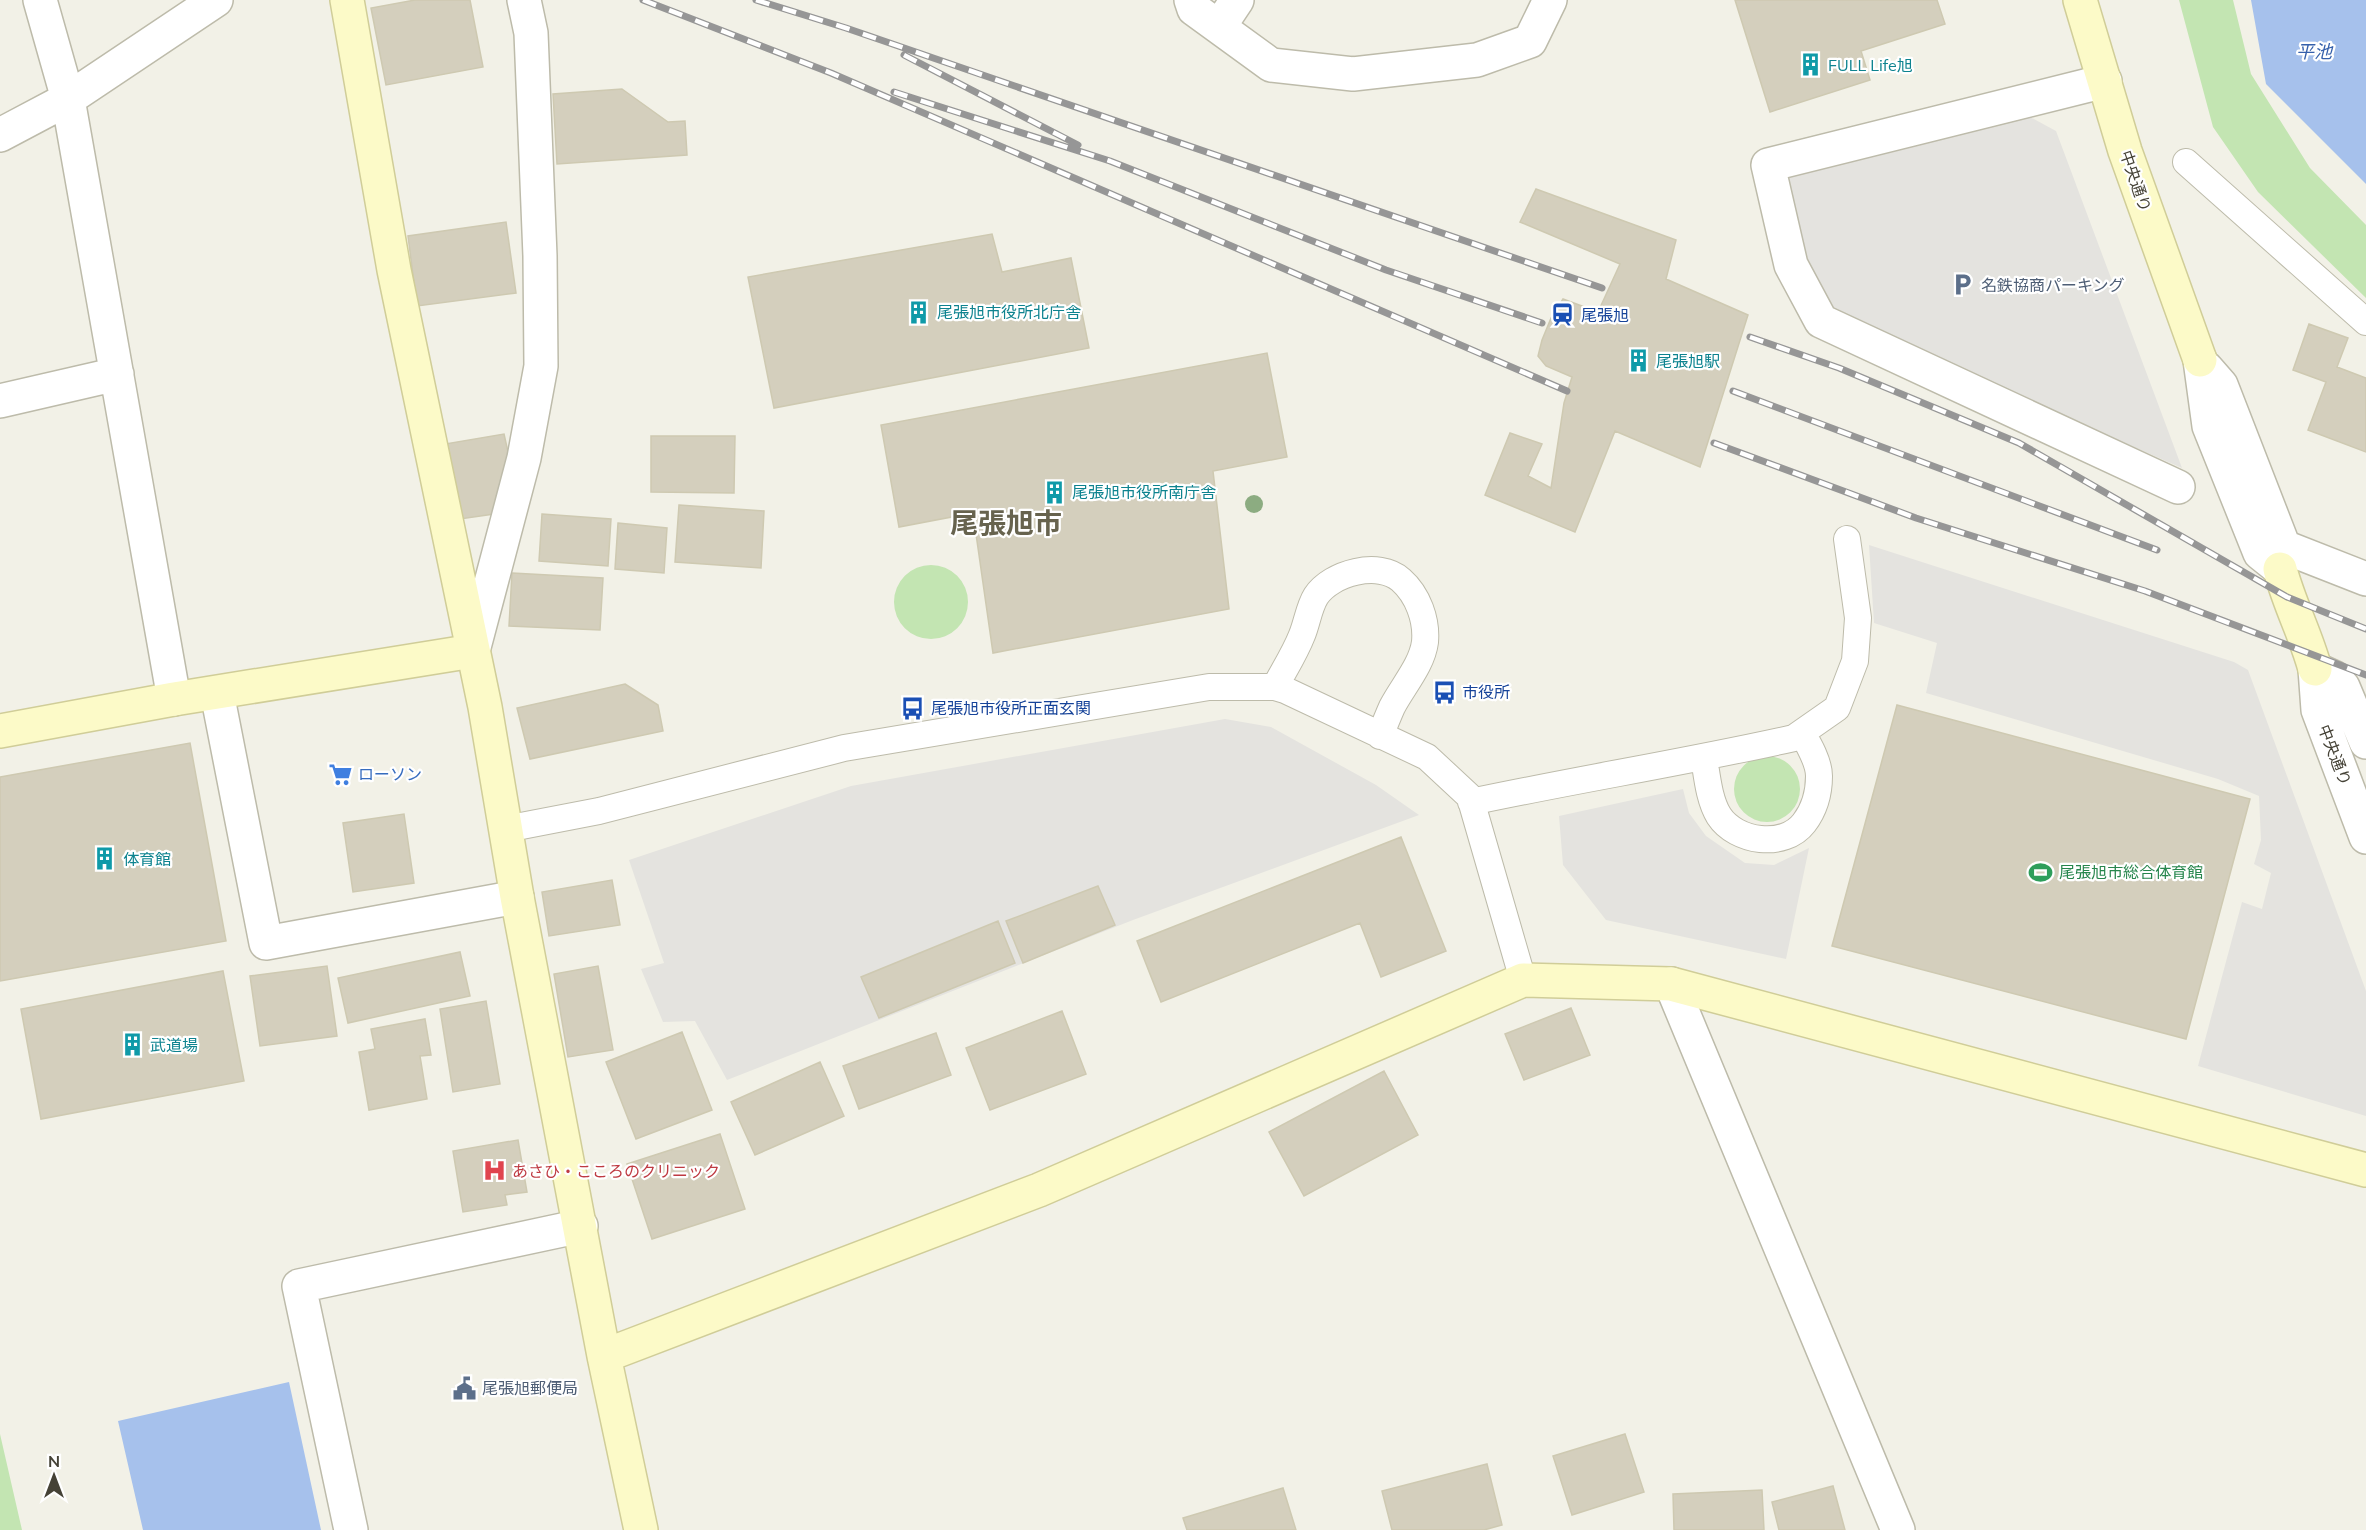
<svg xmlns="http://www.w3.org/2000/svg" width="2366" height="1530" viewBox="0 0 2366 1530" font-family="Mulish,'Noto Sans JP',sans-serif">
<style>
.green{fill:#c3e5b2}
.parking{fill:#e4e3df}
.water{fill:#a6c1ec}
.building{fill:#d4cfbd;stroke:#cec9b1;stroke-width:1.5}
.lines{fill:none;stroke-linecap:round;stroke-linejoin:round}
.lane-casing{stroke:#bdbbaa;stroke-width:28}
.street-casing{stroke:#bdbbaa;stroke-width:36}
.secondary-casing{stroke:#d0cd98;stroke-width:36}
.lane{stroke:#fff;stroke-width:26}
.street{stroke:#fff;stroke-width:33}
.secondary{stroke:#fcfac8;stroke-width:33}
.rail-casing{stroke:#969696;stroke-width:7}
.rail{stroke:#fff;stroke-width:4.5;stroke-dasharray:14;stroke-linecap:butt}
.tree{fill:#8cac81}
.labels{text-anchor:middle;stroke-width:4.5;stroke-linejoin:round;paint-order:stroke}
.culture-label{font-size:16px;fill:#0d838f;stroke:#fff;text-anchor:start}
.street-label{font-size:16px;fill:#454236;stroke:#fff}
.service-label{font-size:16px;fill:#4e5e75;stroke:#fff;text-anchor:start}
.transit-label{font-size:16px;fill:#164399;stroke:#fff;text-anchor:start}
.shop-label{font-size:16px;fill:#366cbe;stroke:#fff;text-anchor:start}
.leisure-label{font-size:16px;fill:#27864d;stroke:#fff;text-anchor:start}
.health-label{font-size:16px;fill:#be3a42;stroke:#fff;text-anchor:start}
.water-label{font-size:18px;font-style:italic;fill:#3560ab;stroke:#fff}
.town-label{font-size:28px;font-weight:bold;fill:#67634e;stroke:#fff}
</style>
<rect width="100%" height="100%" fill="#f2f1e7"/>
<path class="green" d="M2179,0H2233L2251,74L2310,168L2366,225V298L2258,192L2213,127Z
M894 602a37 37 0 1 1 74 0a37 37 0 1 1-74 0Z
M1734 789a33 33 0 1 1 66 0a33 33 0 1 1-66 0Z
M0,1434L22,1530H0Z"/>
<path class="parking" d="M2017,110L2056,131L2182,468L1838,317L1799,261L1777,176Z
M1869,545L2234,662L2248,670L2366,991V1116L2198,1066L2242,902L2262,909L2271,873L2254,864L2261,840L2259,796L2218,779L1926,693L1937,643L1874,623Z
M1225,719L1271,727L1376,785L1419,815L1133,920L727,1080L695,1021L663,1022L641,969L664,963L629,860L851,786Z
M1683,789L1689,813L1706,836L1745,863L1774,865L1809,848L1786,959L1606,920L1563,865L1559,816Z"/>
<path class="water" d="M2251,0H2366V184L2266,84Z
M289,1382L321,1530H143L118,1421Z"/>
<path class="building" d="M415,0H470L483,67L386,85L371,8Z
M1735,0H1937L1945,24L1861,51L1870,80L1770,112Z
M622,89L668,122L685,121L687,155L557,164L553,94Z
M1536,189L1676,240L1666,279L1748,315L1700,467L1615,431L1575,532L1485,495L1510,433L1542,444L1528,476L1551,488L1564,403L1572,377L1546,366L1538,356L1542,340L1551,318L1563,299L1598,312L1620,264L1520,222Z
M506,222L516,293L417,306L408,236Z
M992,234L1002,272L1071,258L1089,348L774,408L748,277Z
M2309,324L2348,338L2337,367L2366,378V452L2308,430L2326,382L2293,370Z
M1267,353L1287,457L1213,471L1229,609L993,653L973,513L899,527L881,425Z
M504,434L510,461L494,514L460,519L445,444Z
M651,436H735L734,493L651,492Z
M679,505L764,511L761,568L675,562Z
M542,514L611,519L608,566L539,561Z
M618,523L667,528L664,573L615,569Z
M512,573L603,578L600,630L509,626Z
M625,684L658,705L663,731L530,759L517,708Z
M1897,705L2250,799L2186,1039L1832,946Z
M190,743L226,941L0,981V777Z
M404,814L414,883L353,892L343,823Z
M1401,837L1446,951L1381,977L1360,923L1161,1002L1137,941Z
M612,880L620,925L549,936L542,892Z
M1098,886L1115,925L1023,963L1006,921Z
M998,921L1015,963L879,1018L861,977Z
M460,952L470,996L348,1023L338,978Z
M327,966L337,1036L260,1046L250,976Z
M598,966L613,1050L568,1057L554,974Z
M223,971L244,1081L41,1119L21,1009Z
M486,1001L500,1084L453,1092L440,1009Z
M1571,1008L1590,1055L1524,1080L1505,1034Z
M1062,1011L1086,1074L990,1110L966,1048Z
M425,1019L431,1055L420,1056L427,1099L369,1110L359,1052L375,1049L371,1029Z
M682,1032L712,1110L636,1139L606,1062Z
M936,1033L951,1075L859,1109L843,1066Z
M820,1062L844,1116L755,1155L731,1102Z
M1384,1071L1418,1135L1304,1196L1269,1132Z
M720,1134L745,1209L652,1239L627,1164Z
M518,1140L527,1192L505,1195L507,1205L463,1212L453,1151Z
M1625,1434L1644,1492L1572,1515L1553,1456Z
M1487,1464L1502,1525L1484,1530H1392L1382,1491Z
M1833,1486L1845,1530H1779L1772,1502Z
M1283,1488L1296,1530H1187L1183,1518Z
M1762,1490L1764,1530H1674L1673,1494Z"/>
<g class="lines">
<defs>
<path id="lane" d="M2186,162L2366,322
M1275,687C1284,670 1295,653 1302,635C1307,623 1309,607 1316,596C1331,573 1379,560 1401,580C1418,595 1427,620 1425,642C1422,665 1403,686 1392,707C1388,716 1384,726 1380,736
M1704,758C1707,776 1709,800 1719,816C1736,842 1784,849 1804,823C1814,810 1819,793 1819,776C1819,762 1809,745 1802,733
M1471,802C1579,779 1687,762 1794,738L1837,708L1855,661L1858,618L1847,539
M506,829L599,811L844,748L1209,687H1275L1285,690L1427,757L1470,797L1523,980"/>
<path id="street" d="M40,0L68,99L174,699
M1191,0L1194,9L1271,65L1353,74L1477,60L1530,41L1550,0
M1219,27L1237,0
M2105,81L1768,165L1791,265L1821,321L2178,487
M0,135L68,99L216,0
M2200,360L2209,426L2260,553L2280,569
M2207,369L2221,385L2282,542L2280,569
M0,401L117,374
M2282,546L2366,579
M473,651L524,458L541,366L540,256L531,33L524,0
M217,693L266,943L517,897
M2366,742L2343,687L2335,678L2315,669L2318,710L2366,837
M1671,984L1898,1530
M351,1530L299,1286L581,1226"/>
<path id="secondary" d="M347,0L394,270L485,707L517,897L604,1356L641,1530
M2080,0L2125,151L2200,360
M2280,569C2289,604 2306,635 2315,669
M0,731L174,699L473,651
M604,1356L1039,1190L1523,980L1671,984L2366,1170"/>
</defs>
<use href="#lane" class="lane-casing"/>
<use href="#street" class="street-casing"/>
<use href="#secondary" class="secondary-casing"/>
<use href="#lane" class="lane"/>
<use href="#street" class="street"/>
<use href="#secondary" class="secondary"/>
<defs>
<path id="rail" d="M643,0L831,73L1567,391
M756,0L846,28L1602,288
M904,55L1078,145
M894,92L1110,161L1386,270L1542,323
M1750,337L1839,368L2019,443L2287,597L2366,629
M1733,391L2157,550
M1714,443L1916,518L2145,591L2366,675"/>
</defs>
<use href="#rail" class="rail-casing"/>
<use href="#rail" class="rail"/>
</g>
<circle class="tree" cx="1254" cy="504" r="9"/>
<defs>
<symbol id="building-bare" viewBox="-9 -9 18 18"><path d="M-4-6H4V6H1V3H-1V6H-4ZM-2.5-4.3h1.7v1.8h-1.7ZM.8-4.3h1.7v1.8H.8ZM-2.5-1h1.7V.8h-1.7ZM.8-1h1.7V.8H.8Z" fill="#0f9aa8" stroke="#fff" stroke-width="2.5" paint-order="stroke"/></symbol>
<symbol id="parking-bare" viewBox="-9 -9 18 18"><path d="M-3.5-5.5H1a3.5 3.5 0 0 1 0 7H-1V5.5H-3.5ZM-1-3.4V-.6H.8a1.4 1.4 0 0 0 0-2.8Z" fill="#5c6f8a" stroke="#fff" stroke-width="2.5" paint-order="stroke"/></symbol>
<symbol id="station-bare" viewBox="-9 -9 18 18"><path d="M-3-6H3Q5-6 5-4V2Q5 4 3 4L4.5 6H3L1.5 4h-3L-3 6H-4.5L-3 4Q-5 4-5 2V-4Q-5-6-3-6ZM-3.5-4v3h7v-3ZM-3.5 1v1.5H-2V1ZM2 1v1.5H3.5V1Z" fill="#1a4fb4" stroke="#fff" stroke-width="2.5" paint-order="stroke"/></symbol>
<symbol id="bus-bare" viewBox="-9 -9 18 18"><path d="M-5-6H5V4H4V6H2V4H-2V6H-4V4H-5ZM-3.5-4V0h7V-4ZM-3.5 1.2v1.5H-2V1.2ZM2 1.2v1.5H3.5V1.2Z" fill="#1a4fb4" stroke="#fff" stroke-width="2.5" paint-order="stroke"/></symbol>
<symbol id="supermarket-bare" viewBox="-9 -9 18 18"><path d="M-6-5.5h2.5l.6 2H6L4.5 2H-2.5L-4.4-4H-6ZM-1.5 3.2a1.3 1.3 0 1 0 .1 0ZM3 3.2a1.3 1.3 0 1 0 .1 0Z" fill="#3f7fe0" stroke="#fff" stroke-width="2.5" paint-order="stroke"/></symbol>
<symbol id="stadium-bare" viewBox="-9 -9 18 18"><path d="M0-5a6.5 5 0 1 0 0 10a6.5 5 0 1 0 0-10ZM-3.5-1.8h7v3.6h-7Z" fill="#2e9e5b" stroke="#fff" stroke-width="2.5" paint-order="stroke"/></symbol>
<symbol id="hospital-bare" viewBox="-9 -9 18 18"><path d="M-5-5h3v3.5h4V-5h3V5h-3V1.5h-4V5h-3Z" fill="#e0444e" stroke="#fff" stroke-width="2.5" paint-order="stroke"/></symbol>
<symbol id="civic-bare" viewBox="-9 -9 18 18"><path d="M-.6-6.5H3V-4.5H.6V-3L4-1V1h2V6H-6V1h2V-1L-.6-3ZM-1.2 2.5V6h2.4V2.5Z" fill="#5c6f8a" stroke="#fff" stroke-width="2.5" paint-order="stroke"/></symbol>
</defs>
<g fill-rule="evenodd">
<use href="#building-bare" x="1794" y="48" width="33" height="33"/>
<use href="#parking-bare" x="1946" y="268" width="33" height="33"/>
<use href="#building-bare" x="902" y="296" width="33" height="33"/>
<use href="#station-bare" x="1546" y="298" width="33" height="33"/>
<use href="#building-bare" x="1622" y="344" width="33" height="33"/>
<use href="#building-bare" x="1038" y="476" width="33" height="33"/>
<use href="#bus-bare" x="1428" y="676" width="33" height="33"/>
<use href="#bus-bare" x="896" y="692" width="33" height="33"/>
<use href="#supermarket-bare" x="324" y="758" width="33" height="33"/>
<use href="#building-bare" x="88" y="842" width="33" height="33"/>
<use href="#stadium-bare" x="2024" y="856" width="33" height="33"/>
<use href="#building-bare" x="116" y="1028" width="33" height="33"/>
<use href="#hospital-bare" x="478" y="1154" width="33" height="33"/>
<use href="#civic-bare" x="448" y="1372" width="33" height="33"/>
</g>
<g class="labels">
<g class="culture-label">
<text x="1828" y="71">FULL Life旭</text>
<text x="937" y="318">尾張旭市役所北庁舎</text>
<text x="1656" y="367">尾張旭駅</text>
<text x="1072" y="498">尾張旭市役所南庁舎</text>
<text x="123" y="865">体育館</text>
<text x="150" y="1051">武道場</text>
</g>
<g class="street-label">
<text transform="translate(2136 181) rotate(71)" y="6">中央通り</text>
<text transform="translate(2335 755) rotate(69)" y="6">中央通り</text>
</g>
<g class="service-label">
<text x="1981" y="291">名鉄協商パーキング</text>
<text x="482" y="1394">尾張旭郵便局</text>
</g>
<g class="transit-label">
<text x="1581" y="321">尾張旭</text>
<text x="1462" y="698">市役所</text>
<text x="931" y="714">尾張旭市役所正面玄関</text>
</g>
<g class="shop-label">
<text x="358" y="780">ローソン</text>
</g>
<g class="leisure-label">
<text x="2059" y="878">尾張旭市総合体育館</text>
</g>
<g class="health-label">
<text x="512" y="1177">あさひ・こころのクリニック</text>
</g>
<g class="water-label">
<text x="2314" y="58">平池</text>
</g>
<g class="town-label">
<text x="1006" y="533">尾張旭市</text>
</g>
</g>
<g transform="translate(54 1476)" stroke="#ffffff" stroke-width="4.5" paint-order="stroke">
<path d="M0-4.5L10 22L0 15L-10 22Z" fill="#454236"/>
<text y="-9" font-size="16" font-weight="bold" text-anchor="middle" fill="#454236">N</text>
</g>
</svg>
